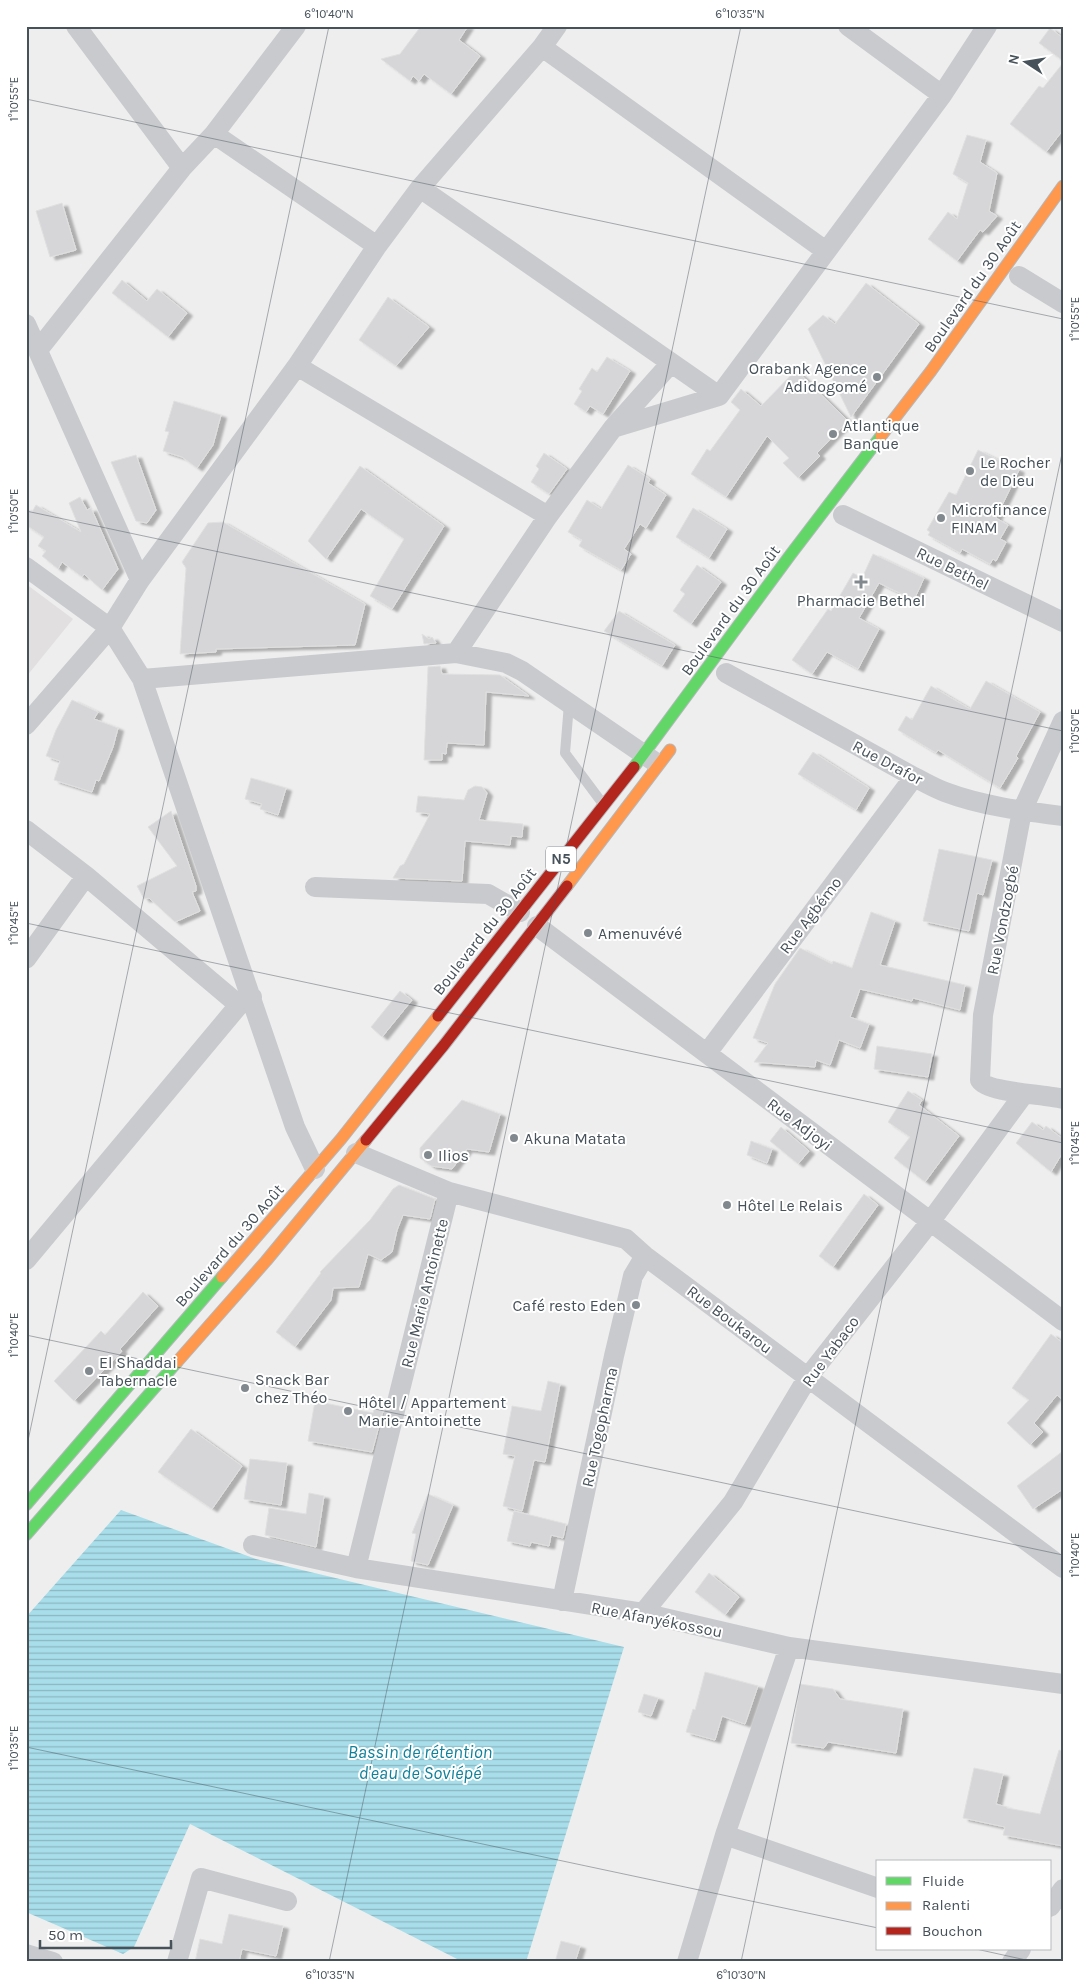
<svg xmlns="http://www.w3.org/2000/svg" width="1089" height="1988" viewBox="0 0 1089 1988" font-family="Karla,sans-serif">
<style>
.education{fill:#e1dfe0}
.water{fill:url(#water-rules)}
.building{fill:#d6d6d8;stroke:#e0e0e1;filter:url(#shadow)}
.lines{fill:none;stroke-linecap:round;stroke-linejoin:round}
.fast-casing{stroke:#b3b8bd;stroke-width:13}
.slow-casing{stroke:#b3b8bd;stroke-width:13}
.jam-casing{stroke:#b3b8bd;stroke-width:13}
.lane{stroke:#c8cacd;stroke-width:10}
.street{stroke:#c8cacd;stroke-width:20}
.fast{stroke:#63d668;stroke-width:11}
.slow{stroke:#ff974d;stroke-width:11}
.jam{stroke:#b3261e;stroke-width:11}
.ticks{fill:none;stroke:#46515a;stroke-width:1;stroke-opacity:0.45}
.poi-dot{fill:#81888e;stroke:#fff;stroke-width:2}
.labels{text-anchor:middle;stroke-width:4;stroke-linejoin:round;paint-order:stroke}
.shield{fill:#fff;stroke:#7e858c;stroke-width:1}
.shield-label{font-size:15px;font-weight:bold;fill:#46515a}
.street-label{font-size:16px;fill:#46515a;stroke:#fff}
.poi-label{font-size:16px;fill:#46515a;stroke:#fff;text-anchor:start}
.water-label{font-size:18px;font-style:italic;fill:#10819b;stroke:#fff}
.neatline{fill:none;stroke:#46515a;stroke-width:2}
.ticks-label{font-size:12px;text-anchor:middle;fill:#46515a}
</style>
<defs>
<pattern id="water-rules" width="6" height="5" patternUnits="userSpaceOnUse" patternTransform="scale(1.25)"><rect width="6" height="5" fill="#a8deea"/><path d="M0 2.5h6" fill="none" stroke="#8bb6c1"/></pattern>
<filter id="shadow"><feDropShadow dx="5.5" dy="3" stdDeviation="1" flood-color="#0004"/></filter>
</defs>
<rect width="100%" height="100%" fill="#efeeee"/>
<path class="education" d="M26,584L73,619L26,677Z"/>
<path class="water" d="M121,1510L256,1559L624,1647L526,1962H463L190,1824L134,1947L123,1954L26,1912V1617Z"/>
<path class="building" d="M421,26H468L459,40L480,56L451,94L424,74L419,81L413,76L410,81L381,59L400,54Z
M1050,28L1063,38V61L1039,43Z
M1063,63V130L1046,152L1010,124L1039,86L1043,88Z
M967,135L986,140L980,162L997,173L989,211L997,216L983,232L980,230L957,261L928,239L948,212L957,219L968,183L953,174Z
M62,203L76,250L50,257L36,211Z
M122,280L147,301L157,289L187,313L168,337L112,293Z
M866,283L919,324L851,417L808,329L823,315L835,324Z
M388,297L429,327L396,366L359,340Z
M607,357L630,371L603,414L590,406L586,412L574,404L582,391L579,389L592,368L597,372Z
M796,370L848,421L817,453L820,456L798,478L783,463L789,458L767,436L726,497L691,474L707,449L710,451L740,410L731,402L741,389L761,406Z
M174,401L221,415L213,445L197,468L182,457L163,451L169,432L165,431Z
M978,450L1019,470L996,518L1008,525L1000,539L1006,542L996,561L993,559L990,564L962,549L960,553L928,535L930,532L927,530L949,492L956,495Z
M544,453L567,469L549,494L531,482L539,469L536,466Z
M136,455L156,510L147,523L136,521L111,462Z
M628,465L650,479L648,483L666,495L646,528L640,524L624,549L631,554L621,570L579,546L582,540L568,532L587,500L601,509Z
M360,466L444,526L392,609L370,596L404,539L361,509L326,559L308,541Z
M80,497L87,510L91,508L118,569L102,590L84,574L82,577L62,562L58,569L42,556L46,551L38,546L44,537L26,525V508L32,512L36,505L81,532L69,503Z
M693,508L727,529L709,558L676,537Z
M223,522L365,604L355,645L216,649V652L180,654L186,568L182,562L208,523Z
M873,554L924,578L914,600L879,583L859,618L879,629L858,669L827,652L812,674L792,660L828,609L831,611L853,573L862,578Z
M697,565L721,582L691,624L673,611L685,594L680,590Z
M619,611L675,645L662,666L604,631Z
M422,634L429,639L432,637L436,643L424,644Z
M440,666L442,674L500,675L529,696L486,692L484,745L447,743L446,754L442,753V760H424L428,667Z
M986,681L1040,712L1016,756L1018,758L1000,788L938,750L936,753L898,730L906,716L912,720L931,686L970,709Z
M72,700L98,712L94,719L118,728L113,747L99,781L96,780L92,792L54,780L60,761L46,756L56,730Z
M813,752L869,788L856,810L798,774Z
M251,778L286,788L278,815L260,809L262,804L245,799Z
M475,786L482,787L487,793L479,820L523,824L522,837L511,836L510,845L465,841L462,881L393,878L400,866L404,864L430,814L416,812L418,796L464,800L468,790Z
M171,811L196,886V891L192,892L200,911L175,922L149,898L144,899L137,886L177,866L148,827Z
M939,849L992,860L983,895L977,893L969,931L923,921Z
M871,912L895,921L880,965L965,985L960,1010L913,998L912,1001L860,989L850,1017L869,1024L860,1048L839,1040L830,1065L816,1060L815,1067L754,1062L768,1043L753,1038L775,984L800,948L832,964L833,961L852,968Z
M400,991L412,1000L382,1037L371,1027Z
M877,1046L932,1054L928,1077L874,1069Z
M908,1091L922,1100L919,1105L959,1136L925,1182L894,1158L910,1137L888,1122Z
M462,1100L500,1114L489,1152L467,1149L452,1169L431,1166L420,1158V1148Z
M1032,1122L1043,1130L1046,1126L1063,1139V1152L1051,1172L1016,1143Z
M781,1127L809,1151L798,1164L770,1141Z
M751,1141L772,1149L767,1163L747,1155Z
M399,1185L435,1199L430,1219L403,1215L397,1230L392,1252L381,1260L368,1254L359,1287L333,1288L331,1300L295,1347L276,1332L321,1273L320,1272L370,1220L393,1189Z
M864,1194L878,1205L833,1267L819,1256Z
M143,1292L158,1306L120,1349L122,1351L74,1401L54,1381L101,1331L105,1335Z
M1051,1334L1063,1343V1400L1057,1395L1034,1423L1043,1432L1030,1445L1007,1423L1029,1400L1012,1388Z
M548,1381L560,1384L545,1462L534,1460L522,1511L503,1506L515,1456L503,1454L512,1406L541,1411Z
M315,1401L373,1413L374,1409L383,1411L372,1452L308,1441Z
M191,1429L242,1466L212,1509L158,1472Z
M1063,1451V1489L1033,1509L1017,1486Z
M250,1459L287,1463L281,1505L244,1499Z
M309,1493L324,1496L316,1547L265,1535L269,1508L306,1514Z
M428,1494L453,1505L428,1565L411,1561L416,1534L412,1533Z
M514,1511L566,1524L563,1538L551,1535L549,1546L531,1542L530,1546L507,1541Z
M709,1573L739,1597L725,1615L695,1592Z
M705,1672L758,1686L745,1724L722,1716L715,1740L686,1732L693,1709L695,1710Z
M800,1684L833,1689L840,1699L903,1709L896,1753L828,1742L824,1748L791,1743Z
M644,1694L658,1698L651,1716L638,1712Z
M1059,1750L1063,1751V1846L1003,1835L1005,1827L963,1818L974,1768L1003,1774L996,1804L1007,1807V1808L1040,1814Z
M229,1914L283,1926L276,1956L242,1949L239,1962H195L200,1939L222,1944Z
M561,1941L580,1946L575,1962H555Z"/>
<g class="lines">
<defs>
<path id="fast" d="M634,767L791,554L881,436
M26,1505L222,1277
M26,1535L177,1362"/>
<path id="slow" d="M881,436L931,371L1063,186
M567,886L670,750
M222,1277L341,1139L438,1016
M177,1362L266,1261L366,1140"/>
<path id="jam" d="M438,1016L634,767
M366,1140L444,1045L567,886"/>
</defs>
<use href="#fast" class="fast-casing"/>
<use href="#slow" class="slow-casing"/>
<use href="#jam" class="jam-casing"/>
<path class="lane" d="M569,704L565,753L603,804"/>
<path class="street" d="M76,26L182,168
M848,26L942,95
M542,47L826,251
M214,134L377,246
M420,188L719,396
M1019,276L1063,303
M26,324L140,580
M38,350L182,168L214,134L296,26
M297,366L548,516
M613,428L719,396L942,95L987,26
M843,515L1063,622
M26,567L110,628L142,679L295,1127L315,1169
M456,653L548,516L613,428L671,363
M726,673L914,777C924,782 934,788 945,792C982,806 1023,811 1063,816
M142,679L456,653L506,663L522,671L655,762
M1063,721L1022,811L983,1015L980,1080C988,1093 1046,1094 1063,1099
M26,725L110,628L140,580L297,366L377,246L420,188L542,47L557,26
M26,830L86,876L239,1005
M315,887L488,894L520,912
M537,926L1063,1321
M26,959L86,876
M707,1053L914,777
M356,1153L449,1192L626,1239L645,1256L1063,1568
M26,1260L239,1005L252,997
M253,1545L356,1568L643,1613L789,1647L1063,1684
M356,1568L449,1192
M562,1601L614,1356L633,1276L645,1256
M643,1613L733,1502L808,1377L930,1222L1024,1094
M725,1835L878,1888
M1050,1907L1063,1889
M26,1954L53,1962
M177,1962L201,1878L287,1901
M687,1962L725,1835L789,1647
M1012,1962L1021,1949"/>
<use href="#fast" class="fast"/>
<use href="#slow" class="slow"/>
<use href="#jam" class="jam"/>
</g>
<path class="ticks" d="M26,99L1063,319M26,511L1063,731M26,923L1063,1143M26,1335L1063,1555M26,1450L329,26M26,1747L878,1928M976,1949L1035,1962M329,1962L741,26M741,1962L1063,449"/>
<g class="poi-dot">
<circle cx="877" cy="377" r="5"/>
<circle cx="833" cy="434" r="5"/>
<circle cx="970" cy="471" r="5"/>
<circle cx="941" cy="518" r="5"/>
<path d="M858.5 574.5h5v5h5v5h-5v5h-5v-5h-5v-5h5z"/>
<circle cx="588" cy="933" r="5"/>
<circle cx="514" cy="1138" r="5"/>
<circle cx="428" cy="1155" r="5"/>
<circle cx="727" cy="1205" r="5"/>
<circle cx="636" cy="1305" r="5"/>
<circle cx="89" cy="1371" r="5"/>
<circle cx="245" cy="1388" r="5"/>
<circle cx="348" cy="1411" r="5"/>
</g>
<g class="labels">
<rect class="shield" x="546" y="846.5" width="30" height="25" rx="4"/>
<g class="shield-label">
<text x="561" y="864">N5</text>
</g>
<g class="street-label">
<text transform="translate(972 286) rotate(-55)" y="6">Boulevard du 30 Août</text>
<text transform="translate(953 568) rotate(26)" y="6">Rue Bethel</text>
<text transform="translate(730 610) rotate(-54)" y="6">Boulevard du 30 Août</text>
<text transform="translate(888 762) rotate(28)" y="6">Rue Drafor</text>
<text transform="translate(810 915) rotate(-53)" y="6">Rue Agbémo</text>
<text transform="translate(1002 920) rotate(-79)" y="6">Rue Vondzogbé</text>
<text transform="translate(484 931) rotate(-52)" y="6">Boulevard du 30 Août</text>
<text transform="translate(800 1124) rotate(37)" y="6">Rue Adjoyi</text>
<text transform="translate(229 1245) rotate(-49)" y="6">Boulevard du 30 Août</text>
<text transform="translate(424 1293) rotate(-76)" y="6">Rue Marie Antoinette</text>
<text transform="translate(730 1319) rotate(37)" y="6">Rue Boukarou</text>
<text transform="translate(830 1351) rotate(-53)" y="6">Rue Yabaco</text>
<text transform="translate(599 1427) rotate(-78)" y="6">Rue Togopharma</text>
<text transform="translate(657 1619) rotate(11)" y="6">Rue Afanyékossou</text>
</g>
<g class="poi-label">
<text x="867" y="374" text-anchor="end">Orabank Agence<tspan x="867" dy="18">Adidogomé</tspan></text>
<text x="843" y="431">Atlantique<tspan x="843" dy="18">Banque</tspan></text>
<text x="980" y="468">Le Rocher<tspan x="980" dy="18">de Dieu</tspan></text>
<text x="951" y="515">Microfinance<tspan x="951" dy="18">FINAM</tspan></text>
<text x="861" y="606" text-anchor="middle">Pharmacie Bethel</text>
<text x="598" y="939">Amenuvévé</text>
<text x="524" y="1144">Akuna Matata</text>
<text x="438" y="1161">Ilios</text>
<text x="737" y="1211">Hôtel Le Relais</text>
<text x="626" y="1311" text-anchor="end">Café resto Eden</text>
<text x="99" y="1368">El Shaddai<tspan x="99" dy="18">Tabernacle</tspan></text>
<text x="255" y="1385">Snack Bar<tspan x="255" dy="18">chez Théo</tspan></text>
<text x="358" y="1408">Hôtel / Appartement<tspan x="358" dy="18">Marie-Antoinette</tspan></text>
</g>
<g class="water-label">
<text x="420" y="1758">Bassin de rétention<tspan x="420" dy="21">d'eau de Soviépé</tspan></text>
</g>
</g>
<rect width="1089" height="1988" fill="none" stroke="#ffffff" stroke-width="55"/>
<rect x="876" y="1860" width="175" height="90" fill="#ffffff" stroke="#b5b9bd"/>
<rect x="886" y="1877" width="25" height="8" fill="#63d668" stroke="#b5b9bd"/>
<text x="922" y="1886" font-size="15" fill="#46515a">Fluide</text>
<rect x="886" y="1902" width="25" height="8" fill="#ff974d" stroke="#b5b9bd"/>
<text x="922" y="1910" font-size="15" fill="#46515a">Ralenti</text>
<rect x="886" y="1927" width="25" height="8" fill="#b3261e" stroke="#b5b9bd"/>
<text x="922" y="1936" font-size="15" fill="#46515a">Bouchon</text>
<g transform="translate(1026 62) rotate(282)" stroke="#ffffff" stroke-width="4" paint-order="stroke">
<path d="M0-4L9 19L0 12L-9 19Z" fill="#46515a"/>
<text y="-8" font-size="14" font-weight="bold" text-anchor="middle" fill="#46515a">N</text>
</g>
<path d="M40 1940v8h131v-8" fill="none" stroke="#46515a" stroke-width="2.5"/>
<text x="48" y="1940" font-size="15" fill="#46515a" stroke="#ffffff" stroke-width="4" paint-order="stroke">50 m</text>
<rect x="28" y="28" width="1034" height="1932" class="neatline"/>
<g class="ticks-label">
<text x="329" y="18">6°10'40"N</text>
<text x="740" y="18">6°10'35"N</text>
<text transform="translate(14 99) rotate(-90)" y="4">1°10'55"E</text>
<text transform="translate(1075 319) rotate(-90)" y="4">1°10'55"E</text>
<text transform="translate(14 511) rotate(-90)" y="4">1°10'50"E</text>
<text transform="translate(1075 731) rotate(-90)" y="4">1°10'50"E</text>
<text transform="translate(14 923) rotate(-90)" y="4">1°10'45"E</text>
<text transform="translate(1075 1143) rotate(-90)" y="4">1°10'45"E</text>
<text transform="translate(14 1335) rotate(-90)" y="4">1°10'40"E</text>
<text transform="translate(1075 1555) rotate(-90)" y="4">1°10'40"E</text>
<text transform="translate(14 1748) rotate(-90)" y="4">1°10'35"E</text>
<text x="330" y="1979">6°10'35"N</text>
<text x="741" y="1979">6°10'30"N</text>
</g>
</svg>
